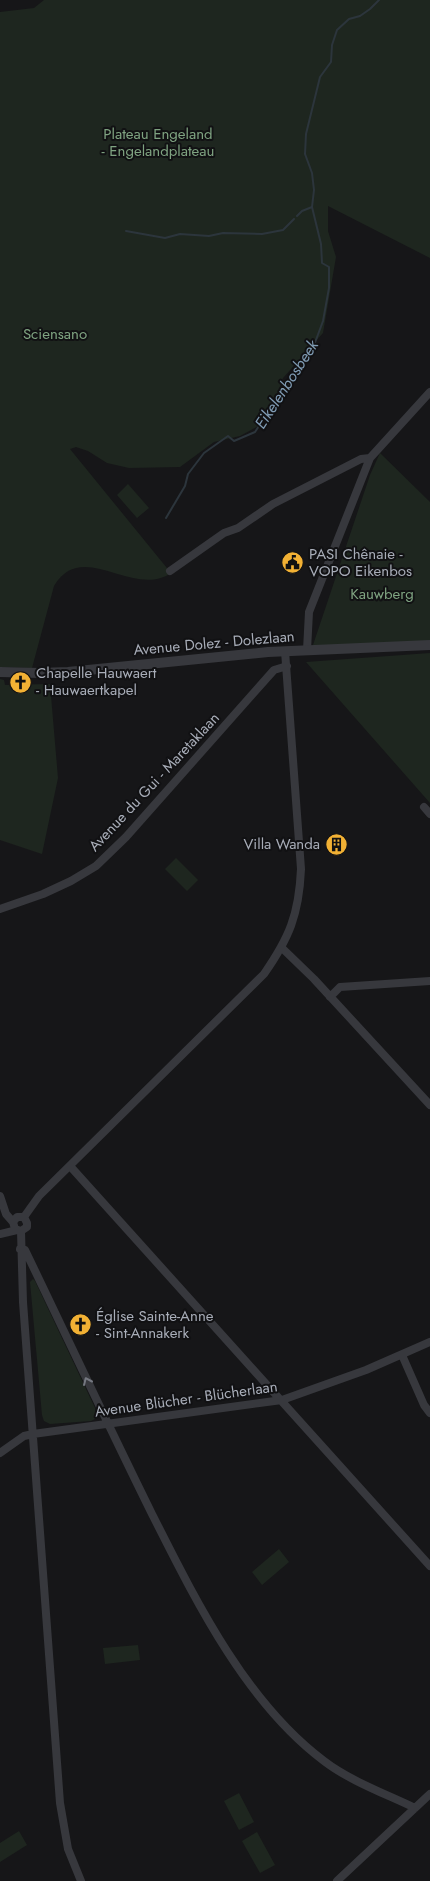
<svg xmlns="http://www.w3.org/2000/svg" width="430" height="1881" viewBox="0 0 430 1881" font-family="Jost,sans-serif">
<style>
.green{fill:#1e261f}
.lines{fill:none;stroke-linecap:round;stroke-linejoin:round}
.stream{stroke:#2c353c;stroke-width:2}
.minor{stroke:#37383d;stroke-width:8}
.tertiary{stroke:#37383d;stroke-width:10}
.oneway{stroke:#757881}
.labels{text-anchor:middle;stroke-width:4;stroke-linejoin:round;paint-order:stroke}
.park-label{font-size:15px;fill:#7fa381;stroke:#111113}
.poi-label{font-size:15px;fill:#a8adb8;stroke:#111113;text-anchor:start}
.street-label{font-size:15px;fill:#a8adb8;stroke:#111113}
.water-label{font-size:16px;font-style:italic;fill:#7f9bb3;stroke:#111113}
</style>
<rect width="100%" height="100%" fill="#161618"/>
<path class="green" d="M44,0H430V258L328,206V231L336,257L323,333L283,378L275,401L262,424L240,436L214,442L180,467L129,468L107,463L88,451L76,447L70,449L171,573C133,599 82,538 54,586L32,668L0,667V12L34,8Z
M380,453L430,502V641L312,648L370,475Z
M128,484L149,508L137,518L117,495Z
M430,653V803L306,662Z
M0,679L4,680L5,685L50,684L58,778L42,854L0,840Z
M176,858L198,880L187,891L165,869Z
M33,1279L35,1281L95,1408L96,1414L95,1419L91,1421L50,1424L44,1421L42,1415L30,1282Z
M279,1549L289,1562L262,1585L252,1572Z
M138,1645L140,1660L105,1664L103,1648Z
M239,1793L254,1822L239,1830L224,1801Z
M19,1831L27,1845L0,1862V1843Z
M257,1832L275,1865L260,1873L242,1841Z"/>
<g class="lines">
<path class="stream" d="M297,216L302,211L312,207
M126,231L165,238L180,234L209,236L223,233L262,234L283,230L294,219
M166,518L185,486L188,474L204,453L228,436L234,441L255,432L274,403L301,368L313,348L323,321L329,288V267L322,263L321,244L312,207L314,190L312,173L305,154L306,134L320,77L331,62L332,45L337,30L349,19L360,16L370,9L379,0"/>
<path class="minor" d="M170,571L214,540L224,533L238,528L273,504L361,459L370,458
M307,650L309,612L370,458L430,392
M424,807L430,814
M0,909L43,894L71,881L96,866L126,837L274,670L287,666
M282,948L314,979L430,1105
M330,997L340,987L430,981
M70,1166L430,1566
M0,1196L6,1214L13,1222
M24,1217L39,1196L264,974C289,938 299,915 301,869L285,651
M24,1217L27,1223V1227L21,1231L23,1302L60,1803L68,1849L81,1881
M21,1231L15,1229L13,1222L17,1217H24
M0,1234L17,1230
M20,1249L25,1250C67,1337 108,1425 151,1512C195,1599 245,1702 324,1761C350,1781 386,1794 415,1808
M402,1355L424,1405L430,1413
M0,1453L24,1436L33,1434L282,1400L366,1370L430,1342
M337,1881L430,1794"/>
<path class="tertiary" d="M0,672L40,673L68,672L268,652L430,645"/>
</g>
<defs><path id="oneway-chevron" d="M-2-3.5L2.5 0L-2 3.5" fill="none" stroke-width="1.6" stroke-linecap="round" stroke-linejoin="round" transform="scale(1.25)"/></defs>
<use class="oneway" href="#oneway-chevron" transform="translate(87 1381) rotate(-114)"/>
<defs>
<symbol id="civic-disc" viewBox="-11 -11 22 22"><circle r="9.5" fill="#f2b134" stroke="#111113"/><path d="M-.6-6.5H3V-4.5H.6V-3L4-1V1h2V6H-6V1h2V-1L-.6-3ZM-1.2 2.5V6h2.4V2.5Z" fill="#111"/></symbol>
<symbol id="church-disc" viewBox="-11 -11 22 22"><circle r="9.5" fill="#f2b134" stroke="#111113"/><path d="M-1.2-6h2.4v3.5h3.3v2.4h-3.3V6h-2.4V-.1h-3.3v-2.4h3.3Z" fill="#111"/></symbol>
<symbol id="building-disc" viewBox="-11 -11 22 22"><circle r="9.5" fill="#f2b134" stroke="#111113"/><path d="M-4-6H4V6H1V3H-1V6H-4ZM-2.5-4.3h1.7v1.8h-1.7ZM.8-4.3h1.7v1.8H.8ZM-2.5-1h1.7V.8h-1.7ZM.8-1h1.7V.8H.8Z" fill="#111"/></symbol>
</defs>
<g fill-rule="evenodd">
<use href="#civic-disc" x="280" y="550" width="25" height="25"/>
<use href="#church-disc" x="8" y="670" width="25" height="25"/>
<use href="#building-disc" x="324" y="832" width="25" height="25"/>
<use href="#church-disc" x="68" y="1312" width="25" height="25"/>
</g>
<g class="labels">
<g class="park-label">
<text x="158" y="139">Plateau Engeland<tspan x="158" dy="17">- Engelandplateau</tspan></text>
<text x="55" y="339">Sciensano</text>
<text x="382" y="599">Kauwberg</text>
</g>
<g class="poi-label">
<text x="309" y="559">PASI Chênaie -<tspan x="309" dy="17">VOPO Eikenbos</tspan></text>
<text x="36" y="678">Chapelle Hauwaert<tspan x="36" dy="17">- Hauwaertkapel</tspan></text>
<text x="320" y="849" text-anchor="end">Villa Wanda</text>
<text x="96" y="1321">Église Sainte-Anne<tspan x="96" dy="17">- Sint-Annakerk</tspan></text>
</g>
<g class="street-label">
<text transform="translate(214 643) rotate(-5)" y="5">Avenue Dolez - Dolezlaan</text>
<text transform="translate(154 782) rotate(-47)" y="5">Avenue du Gui - Maretaklaan</text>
<text transform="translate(186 1399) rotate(-8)" y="5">Avenue Blücher - Blücherlaan</text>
</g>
<g class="water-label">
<text transform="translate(286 384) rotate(-57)" y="6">Eikelenbosbeek</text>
</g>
</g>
</svg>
